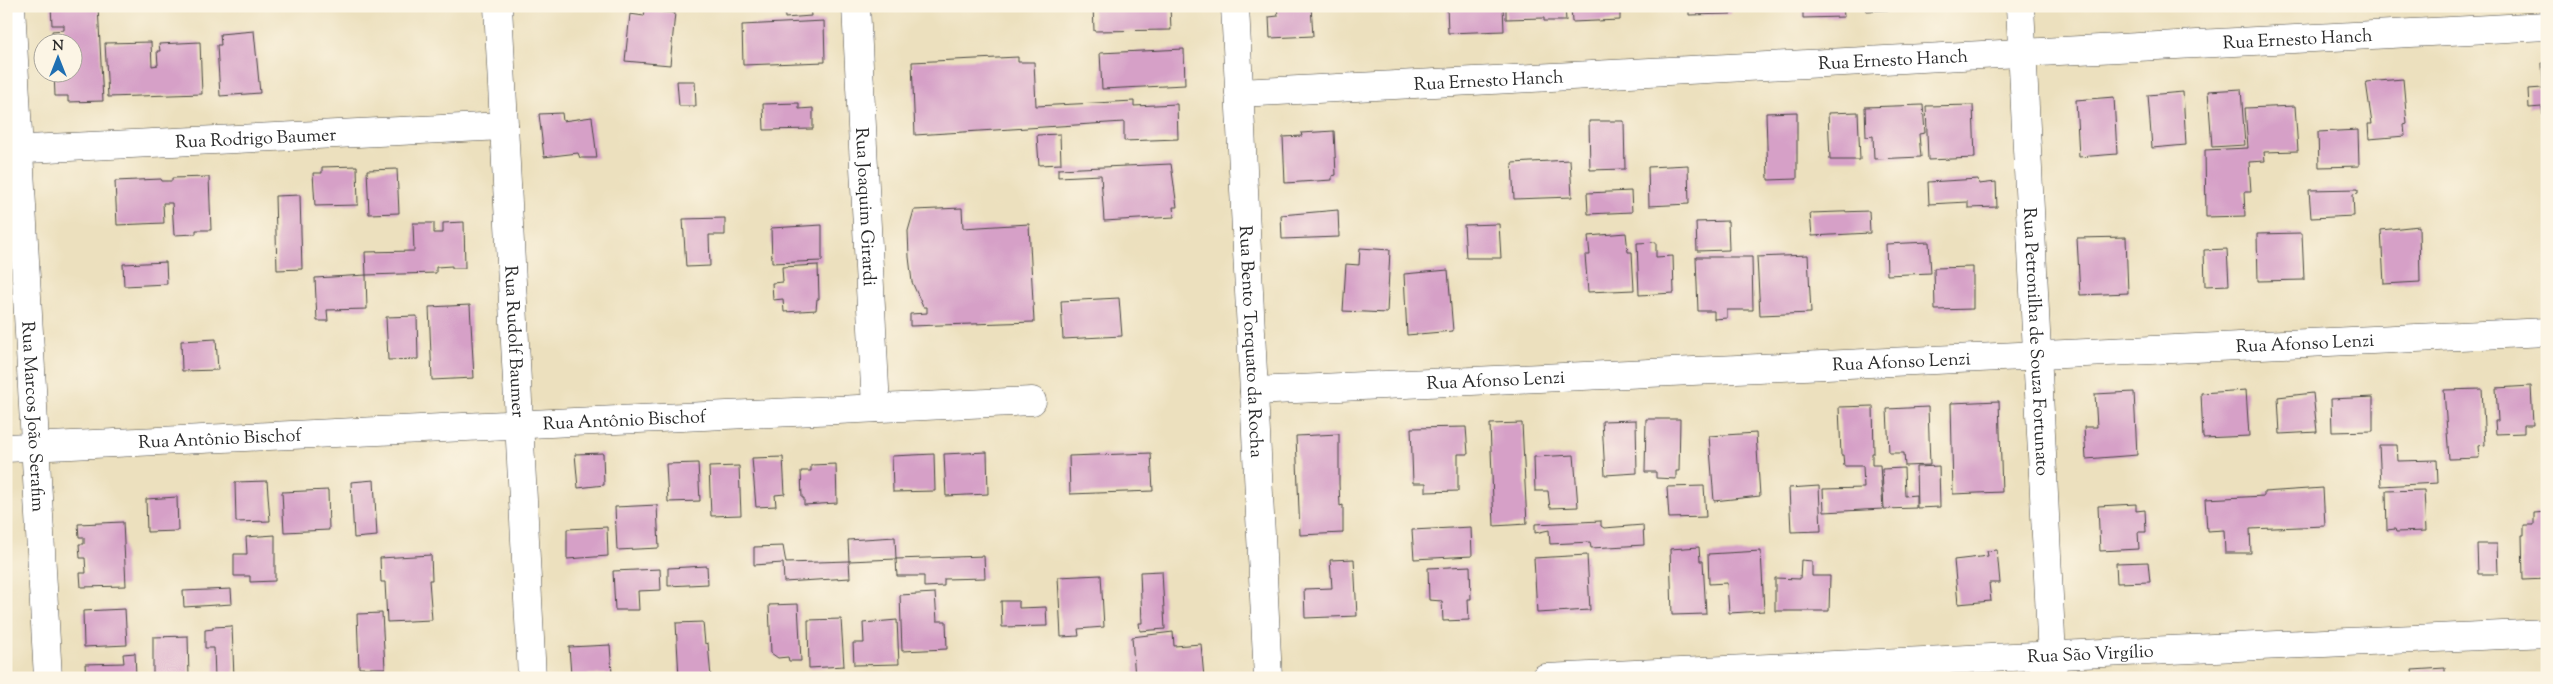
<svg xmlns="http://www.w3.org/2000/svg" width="2553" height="684" viewBox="0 0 2553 684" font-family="'Sorts Mill Goudy',serif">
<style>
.building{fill:#d6a0c7}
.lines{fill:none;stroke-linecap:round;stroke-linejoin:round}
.minor-casing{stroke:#484641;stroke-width:29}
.minor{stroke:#fff;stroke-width:28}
.labels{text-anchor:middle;stroke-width:4;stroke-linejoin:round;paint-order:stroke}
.street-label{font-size:18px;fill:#2b2b2b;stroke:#fcf5e5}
</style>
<rect width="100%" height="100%" fill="#fcf5e5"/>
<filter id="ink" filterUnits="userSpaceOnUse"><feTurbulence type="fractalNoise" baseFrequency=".02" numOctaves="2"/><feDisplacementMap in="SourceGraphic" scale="10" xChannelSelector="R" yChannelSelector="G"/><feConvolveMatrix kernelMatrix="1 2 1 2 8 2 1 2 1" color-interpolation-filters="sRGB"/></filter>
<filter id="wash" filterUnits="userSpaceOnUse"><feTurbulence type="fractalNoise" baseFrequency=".0096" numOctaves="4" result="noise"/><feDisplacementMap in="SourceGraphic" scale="20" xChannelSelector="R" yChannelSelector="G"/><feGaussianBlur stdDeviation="1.12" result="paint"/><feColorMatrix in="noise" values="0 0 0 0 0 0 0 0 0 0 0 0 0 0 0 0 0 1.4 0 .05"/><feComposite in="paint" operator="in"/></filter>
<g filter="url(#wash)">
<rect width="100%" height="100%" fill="#ece0be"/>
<g id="blocks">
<path class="building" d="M51,6H98L103,101L68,102V96H55L54,72H72V42H52V31L64,30V25H52Z
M784,6H810L811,16L785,18Z
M1093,6H1170L1171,30L1094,31Z
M1277,6H1311L1313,36L1270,38L1269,17L1278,16Z
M1447,6H1503L1504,31L1448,33Z
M1506,6H1565L1566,21H1544V18L1506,19Z
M1571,6H1620V20L1572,22Z
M1689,6H1731V14L1689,15Z
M1803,6H1843L1844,17L1803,18Z
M1866,6H1906V9L1866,11Z
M645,10L675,13L670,65L625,61L630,14L644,16Z
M824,21L825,62L743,65L742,25Z
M254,31L260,93L220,96L217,45H221L220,34Z
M151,42L152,66L158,65L157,51H160L159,44L200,42L202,94L108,97L105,43Z
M1184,49L1185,85L1102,89L1100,53Z
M1018,57V62H1034L1036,106L1134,101V106L1177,104L1178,139L1124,141V122L915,135L912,62Z
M2542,63H2547V121H2543L2542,107L2529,108L2528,89L2543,88Z
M2403,79L2407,124L2404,125L2405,136L2369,139L2368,124H2372L2366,82Z
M677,81H695L696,106H679Z
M2241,89L2245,145L2212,147L2208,91Z
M2183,92L2186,145L2152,148L2148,95Z
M2114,97L2117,154L2079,157L2076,100Z
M799,103V109L813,108V129L764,130L763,104Z
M1923,105L1925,133L1919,134L1921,157L1874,159L1873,136L1866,137L1865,107Z
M1973,105L1975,158L1928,160L1926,106Z
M2295,106L2298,151L2264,152L2265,161L2249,162L2251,192H2244L2245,216L2206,217L2205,150L2248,148L2245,108Z
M1797,112V179L1768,180L1766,113Z
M1858,112L1860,160H1830L1828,113Z
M562,113L563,121L592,117L597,158H580L578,153L544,157L539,114Z
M1589,121H1624L1625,169L1590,170Z
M2358,130L2359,166L2319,167L2318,132Z
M1334,131L1336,175L1332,176V180L1285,183L1283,137L1302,136L1301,133Z
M1060,134L1061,164L1039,165L1037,135Z
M1570,160L1572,197L1514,199L1512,163Z
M1171,164L1177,207H1173L1174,217L1104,221L1101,175L1058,177V169Z
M1688,165L1689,204L1649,206L1648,167Z
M357,166L358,205L315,206L313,173H322V167Z
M397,169L399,213L369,214L367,170Z
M209,177L211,230H196V234L174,235L172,203H163L164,223L117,225L115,181L161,179L162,181H172V178Z
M1978,179L1979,184L1996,182L1997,207L1968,208V202L1929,204L1928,182Z
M2358,189V193L2353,194L2354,216L2311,218L2309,190Z
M1631,191L1632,212L1588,214L1587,193Z
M300,195L302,269L277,270L275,196Z
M962,208L963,228L1029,224L1034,322L910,326V314L927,313V307H923L912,282L909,257L908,231L914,210Z
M1338,210L1339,237L1282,239L1281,215Z
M1869,211L1870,233L1812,236L1810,213Z
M725,218V235H709L710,266L686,267L683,219Z
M1728,221L1729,250L1697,251L1696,222Z
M464,222L465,268H452V266L436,267V273L366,275L367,309L327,310L328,321H317L315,278L366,275L365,252L414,251L413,223H434V233H443V223Z
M1499,224L1501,258H1466L1464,225Z
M822,225V261L772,263L771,228Z
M2419,226L2420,282L2384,284L2381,230Z
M1626,233L1628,252H1632L1634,290L1588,292L1585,255H1590L1588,236Z
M2302,233L2304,280L2258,281L2257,234Z
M2126,237L2128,293L2080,295L2077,238Z
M1656,242V257L1673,256L1674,293L1639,295L1637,243Z
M1929,242L1931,273L1887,275L1886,244Z
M1360,248L1390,250L1387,313L1343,311L1346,264L1359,265Z
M2227,249L2229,285L2205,286L2204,250Z
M1808,255L1811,313L1760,315L1757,257Z
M1696,257H1752L1753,310H1727V318L1714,319V311H1698Z
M166,262L167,284L124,286L123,264Z
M818,265L819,299H817L816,310L784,312L783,299L773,300L772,283L783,282L782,267Z
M1973,267V309L1935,310L1934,268Z
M1448,270L1453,331L1407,335L1404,274Z
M1119,298L1122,336L1063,339L1061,301Z
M470,305L474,378L432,380L429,307Z
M417,316L418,359L388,360L386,317Z
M216,339L218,370L182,371L181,341Z
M2531,386L2533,425H2524V433L2496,434L2495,421H2498L2496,388Z
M2482,389L2485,445L2478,446L2479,458L2449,459L2444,390Z
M2246,390L2249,436L2203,438L2201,393Z
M2134,392L2137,455L2086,459L2084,427H2097L2095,394Z
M2313,393L2317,432L2280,434L2278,397Z
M2373,397V431L2332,432L2331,399Z
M1999,401L2002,492L1953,494L1951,403Z
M1873,406L1874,453H1872V465H1880L1883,509L1824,512L1823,489L1864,488L1863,466H1844L1843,455H1841L1839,407Z
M1928,407L1930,465L1905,466L1904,453H1889L1887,409Z
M1646,419H1680L1679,471H1676V479L1656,478V472H1645Z
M1636,420L1637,473L1605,475L1602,421Z
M1522,423L1527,524L1494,526L1490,424Z
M1466,427L1468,454H1458V491L1426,492V483H1413L1411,428Z
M1756,433L1760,496L1714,501L1709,436Z
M1339,434V484L1340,506L1343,505V533L1300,535L1296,436Z
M2379,445H2397L2398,461L2437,460L2438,483L2381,486Z
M987,452L988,494L946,496L944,454Z
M603,453L604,485L578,488L575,454Z
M1151,453L1153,491L1070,494L1069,456Z
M934,454L935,491L893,492L892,456Z
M1574,455L1578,507L1550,508L1548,491H1535L1534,457Z
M783,457L785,494L775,495L776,506L756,507L752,458Z
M698,463L700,501L668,502L666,464Z
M836,464L837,503L804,505V498H802L801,471H811V465Z
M739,466L741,515L711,516L709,467Z
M1939,466L1940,507L1917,508L1916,467Z
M1904,468L1905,496L1916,495V508L1884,509L1882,469Z
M374,480L377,536L354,538L351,482Z
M267,481L270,521L236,522L235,482Z
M1704,486L1706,517L1669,518L1667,487Z
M1819,486L1821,531L1791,532L1789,488Z
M2323,488L2325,526L2250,529L2251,553H2225L2224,530L2207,531L2205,499L2264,496V492Z
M328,490L329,530L284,532L282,492Z
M2424,490L2426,531L2396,532L2395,529L2387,530L2386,491Z
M177,497L178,531L147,532L146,499Z
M2136,504V511L2145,510L2146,532H2138L2139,549L2100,551L2098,506Z
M657,505L659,548L617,550L615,507Z
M2547,512V579L2523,580L2522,535H2524V525H2534V513Z
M1601,521V526L1604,528L1643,525L1644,545L1591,548L1590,542L1550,544L1549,530L1535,533V524Z
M123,522L126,586L81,587L80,573H86L85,558H80L79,544H84V537H79L78,524Z
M607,527L608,556L567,559V529Z
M1471,527L1472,556L1414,559L1412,530Z
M275,535V581L250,582V576H234V554H247L246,537Z
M895,537L896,559L849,561L848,540Z
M2477,544H2497L2498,574H2478Z
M783,546L786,563L849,561L850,578L784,582L783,563L754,565V547Z
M1699,547L1700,561H1703L1706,614L1672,615L1670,549Z
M1997,550L2000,583H1989L1991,601L1958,604L1954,560L1988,556L1987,551Z
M1761,551L1764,611L1729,613L1727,583L1709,584L1708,554Z
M431,555L432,580H429L432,620L387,622L385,582H381L380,558Z
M1587,555L1590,610L1537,613L1534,558Z
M984,556L985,578L944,579V586L924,587V576H897L896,559Z
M1354,559L1357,616L1305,618L1304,589L1332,588L1330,560Z
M1801,560L1812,561V576H1830L1829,611H1775V578L1800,579Z
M2148,562L2150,582L2117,583L2116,563Z
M707,566L708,584L668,586V568Z
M1470,566L1471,599H1468L1469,620L1443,621L1442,601L1429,600L1428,568Z
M660,569L661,590L638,591L639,610H615L613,571Z
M1162,571L1165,629L1140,631L1139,623H1142L1140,572Z
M1101,575L1104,627L1078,629L1079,636L1061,637L1058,577Z
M231,589L232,604L184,607L183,591Z
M935,593L937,621H946L947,649L902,651L900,595Z
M1001,601H1019V608L1046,607L1047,626L1002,627Z
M798,604L801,661H789L788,657L778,658L771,653L769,605Z
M125,609L127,645L84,647L83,611Z
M382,613L385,668H359L357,614Z
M841,619L844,666L809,668L808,620Z
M897,620L899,664L854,665L853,643H864L863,623Z
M703,622L705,644L708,643L711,678H679L676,623Z
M232,626L234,678H215L214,648H205V630L213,629V627Z
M1173,632L1174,646L1201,644L1204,678H1135L1132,637Z
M188,636L189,678H153V637Z
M610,645L612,674L571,675L569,647Z
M135,653L136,676L86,678L85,664L124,663L123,654Z
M2445,668V678H2413L2412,670Z"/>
</g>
</g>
<g filter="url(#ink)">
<use href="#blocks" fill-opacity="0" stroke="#484641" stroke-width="1"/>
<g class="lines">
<defs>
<g id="minor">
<path id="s1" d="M11,6L48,678"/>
<path id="s2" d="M498,6L532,678"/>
<path id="s3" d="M856,6L876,408"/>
<path id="s4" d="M1235,6L1268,678"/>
<path id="s5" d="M2020,6L2053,678"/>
<path id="s6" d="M1239,93L2547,26"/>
<path id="s7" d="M6,150L504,126"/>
<path id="s8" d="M1254,391L2547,332"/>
<path id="s9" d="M6,448L1032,401"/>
<path id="s10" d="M1545,678L2547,633"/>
</g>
</defs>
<use href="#minor" class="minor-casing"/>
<use href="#minor" class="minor"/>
</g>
</g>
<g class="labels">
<g class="street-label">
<text dy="6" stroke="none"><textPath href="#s6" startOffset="1060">Rua Ernesto Hanch</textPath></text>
<text dy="6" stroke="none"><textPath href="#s6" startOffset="655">Rua Ernesto Hanch</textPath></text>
<text dy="6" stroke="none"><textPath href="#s6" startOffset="250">Rua Ernesto Hanch</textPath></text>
<text dy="6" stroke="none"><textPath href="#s7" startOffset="250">Rua Rodrigo Baumer</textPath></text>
<text dy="6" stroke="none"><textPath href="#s3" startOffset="201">Rua Joaquim Girardi</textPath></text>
<text dy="6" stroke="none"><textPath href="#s2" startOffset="336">Rua Rudolf Baumer</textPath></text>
<text dy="6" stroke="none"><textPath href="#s4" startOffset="336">Rua Bento Torquato da Rocha</textPath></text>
<text dy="6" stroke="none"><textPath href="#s5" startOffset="336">Rua Petronilha de Souza Fortunato</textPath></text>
<text dy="6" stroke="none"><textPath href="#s8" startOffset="1052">Rua Afonso Lenzi</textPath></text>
<text dy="6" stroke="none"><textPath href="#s8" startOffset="648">Rua Afonso Lenzi</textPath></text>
<text dy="6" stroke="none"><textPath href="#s8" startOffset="242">Rua Afonso Lenzi</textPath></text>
<text dy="6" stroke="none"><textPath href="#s1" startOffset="411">Rua Marcos João Serafim</textPath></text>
<text dy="6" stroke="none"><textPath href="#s9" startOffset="619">Rua Antônio Bischof</textPath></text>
<text dy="6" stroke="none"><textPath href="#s9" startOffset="214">Rua Antônio Bischof</textPath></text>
<text dy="6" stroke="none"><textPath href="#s10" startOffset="546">Rua São Virgílio</textPath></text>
</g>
</g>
<rect width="2553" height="684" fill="none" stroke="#fcf5e5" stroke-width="25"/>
<g transform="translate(58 58)"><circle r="24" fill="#fcf5e5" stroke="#a8a49b"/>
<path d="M0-4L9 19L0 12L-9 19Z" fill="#1f6fb2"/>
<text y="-8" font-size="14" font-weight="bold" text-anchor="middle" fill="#2b2b2b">N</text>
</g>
</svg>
